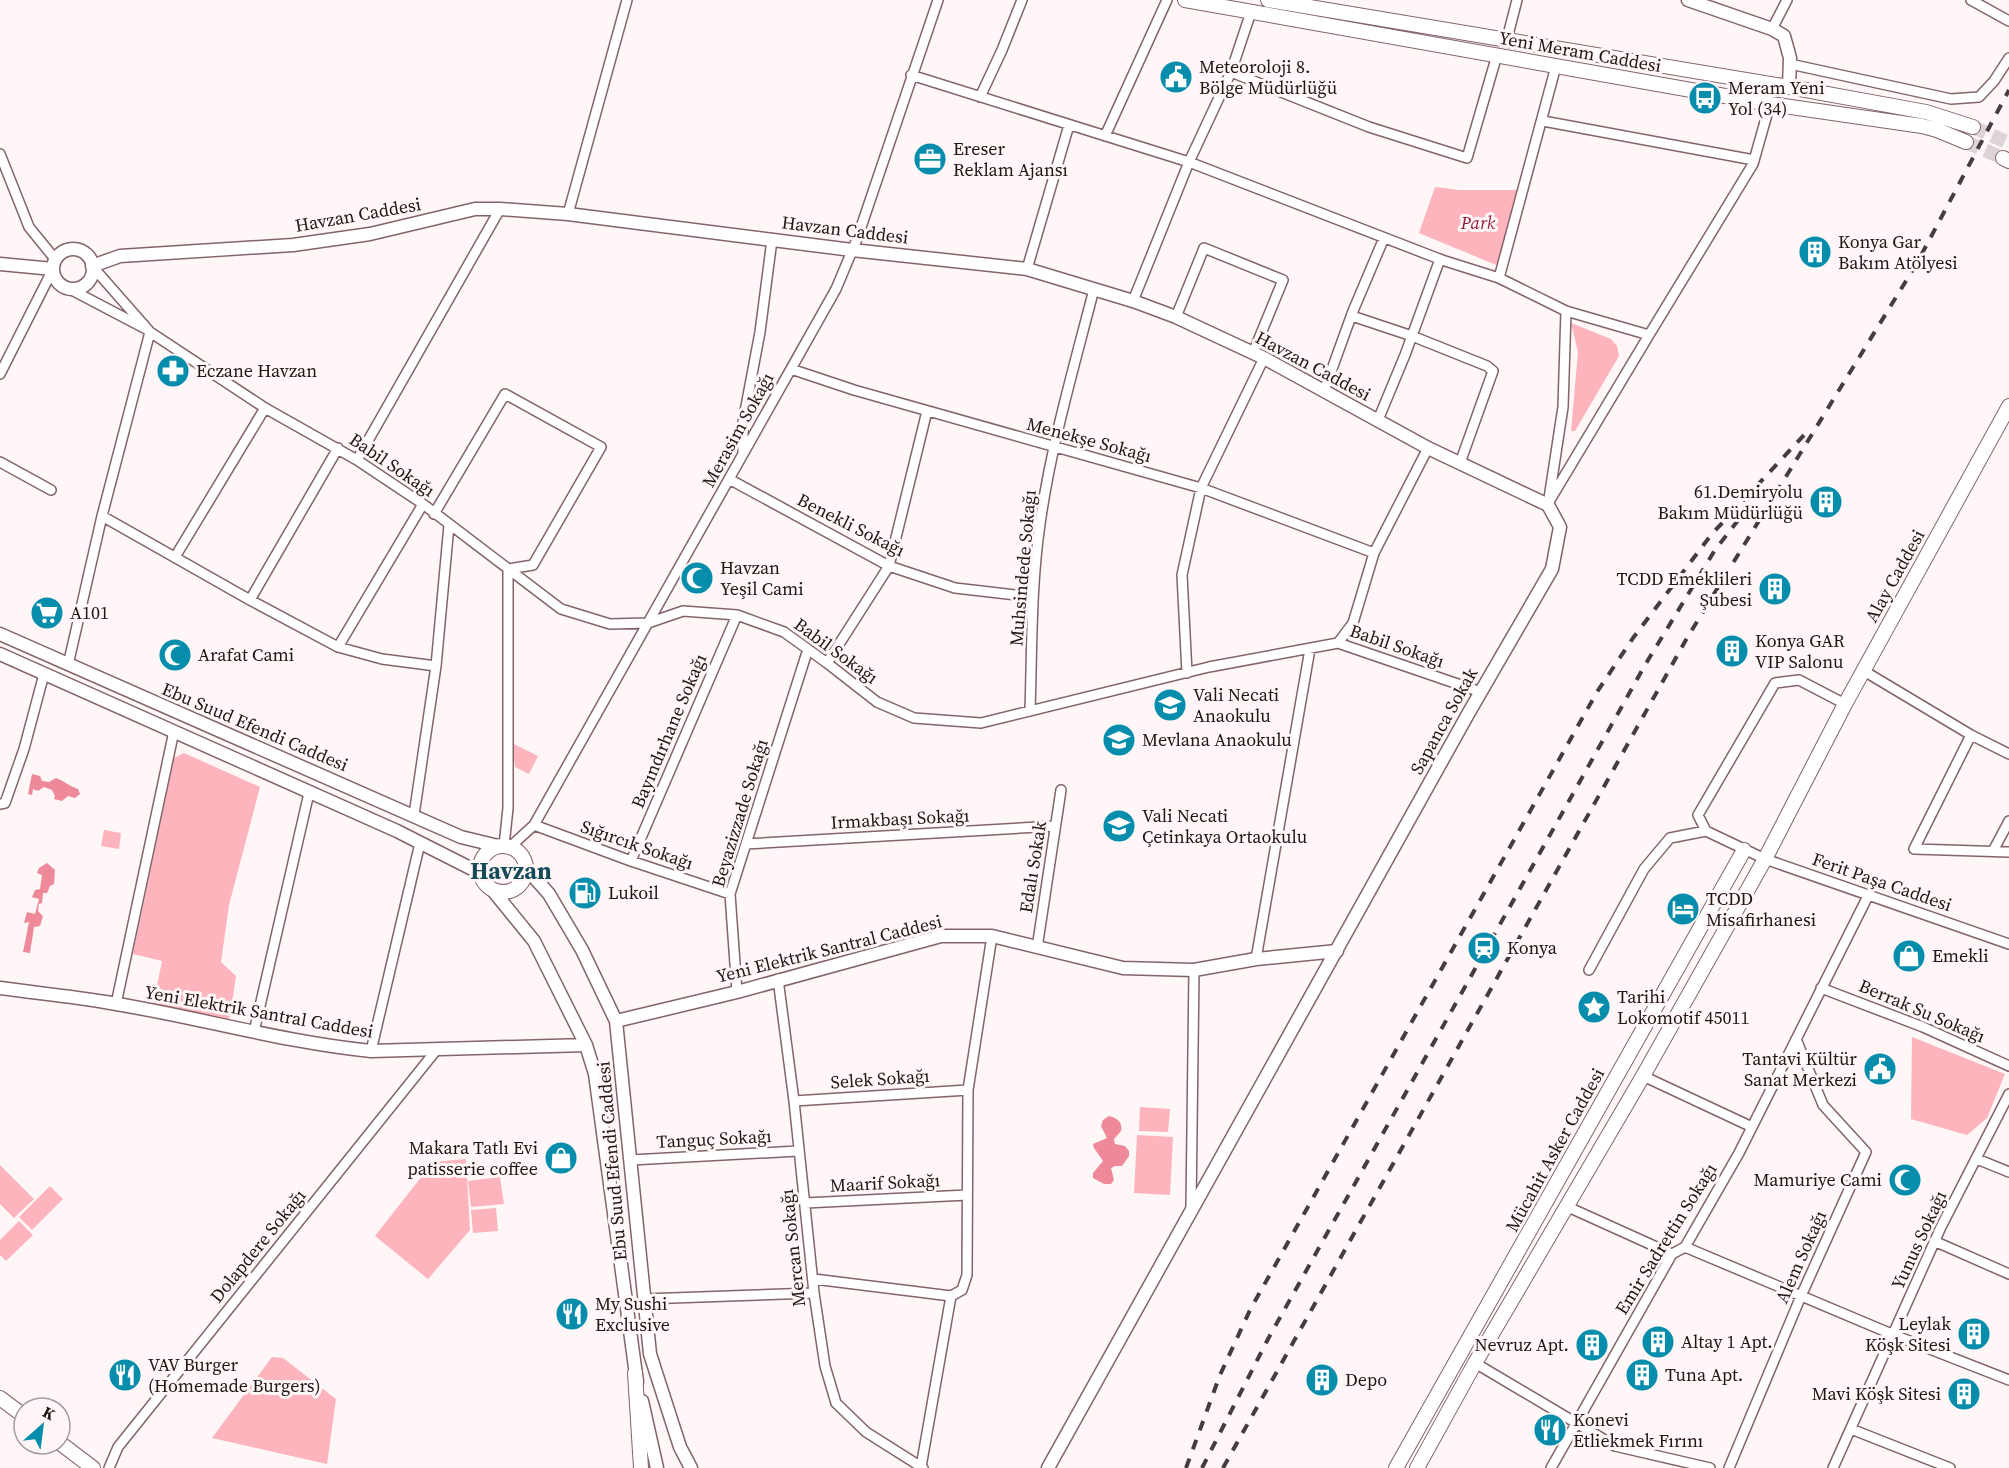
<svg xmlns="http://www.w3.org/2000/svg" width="2009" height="1468" viewBox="0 0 2009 1468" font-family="'Source Serif 4',serif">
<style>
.green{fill:#fdb4bd}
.water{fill:#ed8999}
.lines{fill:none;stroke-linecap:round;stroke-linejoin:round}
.secondary-tunnel{stroke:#ddd4d5;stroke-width:14;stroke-dasharray:14 7;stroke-linecap:butt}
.minor-casing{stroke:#836468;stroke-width:12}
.tertiary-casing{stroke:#836468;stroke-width:15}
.secondary-casing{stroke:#836468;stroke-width:16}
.minor{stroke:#fff;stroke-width:9}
.tertiary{stroke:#fff;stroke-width:12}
.secondary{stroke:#fff;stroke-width:14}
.rail{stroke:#473c3d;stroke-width:4;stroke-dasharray:10 10;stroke-linecap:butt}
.labels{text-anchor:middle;stroke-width:6;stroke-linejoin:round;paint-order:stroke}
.street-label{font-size:18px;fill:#211516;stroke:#fef6f7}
.poi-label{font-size:18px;fill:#211516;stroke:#fef6f7;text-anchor:start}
.park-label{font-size:18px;font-style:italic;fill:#911d3d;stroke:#fef6f7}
.district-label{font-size:24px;font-weight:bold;fill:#144958;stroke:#fef6f7}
</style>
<rect width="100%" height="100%" fill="#fef6f7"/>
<path class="green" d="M1435,187L1459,190H1520L1501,267L1419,233Z
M1571,323L1611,339L1617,346L1619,356L1575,431H1571L1578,352Z
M512,743L538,756L529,774L515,767Z
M184,753L260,787L229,905L221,962L236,976L230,1017L225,1022L153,1006L162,961L133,954L174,758Z
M104,830L121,833L119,849L101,846Z
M1912,1037L2005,1074L1987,1118L1967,1135L1911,1119Z
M1140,1107L1170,1109L1168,1132L1139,1131Z
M1137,1135L1173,1137L1170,1195L1134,1193Z
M466,1159L470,1230L428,1279L375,1236L433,1162Z
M0,1165L34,1199L14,1218L0,1204Z
M500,1177L504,1204L471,1207L468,1181Z
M50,1186L63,1199L32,1230L19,1217Z
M496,1208L498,1231L473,1233L471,1210Z
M19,1221L33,1235L6,1261L0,1255V1240Z
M272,1357L283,1358L336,1399L327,1464L212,1438Z"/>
<path class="water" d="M32,774L40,776L42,781L49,782L56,778C64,781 69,786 78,789L80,794L75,798L68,796L62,801L54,799L55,796L52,790L44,787L38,791L33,789L32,795L28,794Z
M47,863L55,870L54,884L50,886L47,893H43L42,903L39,904L38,911L43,916L40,926L34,927L30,953L23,952L29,922L24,923L27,912L35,914L39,899L32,897L35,890L40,889L42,875L37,873L39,868Z
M1109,1116C1117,1118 1123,1122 1121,1131L1114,1139L1115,1144L1125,1146L1129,1151V1156L1122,1166H1115L1111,1168L1114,1180L1111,1184H1104L1093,1178V1173L1103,1161L1094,1148L1093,1144L1107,1138L1101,1126L1103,1120Z"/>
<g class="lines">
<path class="secondary-tunnel" d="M1973,127L2009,143
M1966,142L2003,158"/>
<defs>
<path id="minor" d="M1971,0L2009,21
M1772,29L1787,0
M1507,39L1517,0
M1790,64L1951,99L1979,97L1994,81L2009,58
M1231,72L1369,127L1467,158L1497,55
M911,75L1189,162L1442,260L1499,278L1566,311L1563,407L1548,505
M980,97L1002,50L1022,0
M1543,121L1754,160
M1105,136L1167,0
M0,154L29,227L55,259
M568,214L627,0
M92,266L150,332L265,408L357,460L423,504L561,609L610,624L648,623L683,611L737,615L784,632L827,663L877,702L914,718L981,723L1209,667L1338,643L1481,692
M1027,269L1069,125
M1499,278L1556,66
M66,287L146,329
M1133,301L1189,162L1231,72L1251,12
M1566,311L1649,335L1753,164L1770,104
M1352,316L1412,336L1487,366L1493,371L1460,463
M1176,317L1204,248L1283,280L1253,353
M791,369L854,390L1201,488L1374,553
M0,374L53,269
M1324,391L1353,311L1384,238
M1378,420L1405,355L1440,259
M743,454V422L760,332L772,240
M357,460L500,209
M0,462L51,490
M729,479L889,566L955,588L1033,597
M1550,500L1649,335
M434,514L505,394L601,447L533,565L508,569V808L504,846
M102,516L250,600L338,647L382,659L436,666
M175,557L265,408
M250,600L338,448
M1338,643L1353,623L1374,553L1428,448
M338,647L423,504
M827,663L889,566L927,411
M68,665L102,516L150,332
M1864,671L1971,735L2009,754
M1187,673L1182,575L1201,488L1264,358
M1845,704L1799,680L1775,683L1698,815L1706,831L1765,859L2009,944
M1030,711C1032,649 1031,586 1040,524C1051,445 1074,367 1094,289
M1971,735L1914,849L2009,852
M0,804L5,803L24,749L44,674
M414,815L436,666L449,525
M534,825L631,861L730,894
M746,844L1055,826
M510,847L534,825L836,289L857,239L938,0
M1993,851L2009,821
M631,861L737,615
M1037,948L1061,790
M1256,959L1310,649
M1589,970L1644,869L1670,838L1706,831
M778,979L794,1101L814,1293L825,1366L836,1403L866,1432L923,1468
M1821,988L1923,1027L2009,1066
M737,992L730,894L808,649
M116,1004L174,731
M254,1032L309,793
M371,1051L420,843
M1643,1076L1752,1127
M794,1101L968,1090
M1977,1159L2009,1172
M631,1160L798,1151
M805,1203L967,1195
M1568,1207L1672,1254
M1191,1208L1194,970
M1934,1241L2009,1274
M1685,1247L1894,1335L2009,1380
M814,1279L951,1296L962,1290L967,1275L968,1090L992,936
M644,1299L814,1293
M1475,1363L1615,1446L1710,1468
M1851,1429L1950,1468
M921,1467L951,1296
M109,1468L118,1447L438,1048
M1551,1468L1672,1254L1685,1247L1739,1153L1868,896
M1729,1468L1801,1296L1866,1152L1823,1105L1796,1039
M1833,1468L1941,1227L2009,1094"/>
<path id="tertiary" d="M1688,0L1772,29L1784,36L1790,58L1789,87
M53 269a20 20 0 1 1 40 0a20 20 0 1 1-40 0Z
M0,264L53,269
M92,266L120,256L293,245L370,234L475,209H500L568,214L852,250L1027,269L1133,301L1176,317L1264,358L1428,448L1548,505L1560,527L1552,569L1468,714L1048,1468
M0,634L461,837L498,846
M0,654L397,831L480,873
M526,868L549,894L582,950L616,1021L650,1354L680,1447L691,1468
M490,887L534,941L586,1045L595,1074L637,1382
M0,988C35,993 70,996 105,1002C194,1016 281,1042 371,1051L586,1045
M616,1021L737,992L941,936H992L1123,968L1194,970L1256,959L1337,951
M642,1401L657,1468"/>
<path id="secondary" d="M1185,0L1770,104L1922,126L1937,130L1966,142
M1268,0L1789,87L1926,112L1973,127
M2003,158L2009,161
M480 869a23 23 0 1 1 46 0a23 23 0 1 1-46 0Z
M635,1373L641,1468
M0,1398L24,1416
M60,1443L93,1468
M1396,1468L1744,850
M1417,1468L1475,1363L1643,1076L1765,859L1845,704L2009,406"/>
</defs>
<use href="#minor" class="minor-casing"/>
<use href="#tertiary" class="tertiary-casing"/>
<use href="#secondary" class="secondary-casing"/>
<use href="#minor" class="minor"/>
<use href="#tertiary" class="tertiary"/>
<use href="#secondary" class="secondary"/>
<path class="rail" d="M1186,1468L1220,1375L1250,1310L1597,692L1633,638L1711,535L1805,434
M1202,1468L1268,1339L1645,665L1715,550L1753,501
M1223,1468L1687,638L1917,263L2009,90"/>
</g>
<defs>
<symbol id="civic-disc" viewBox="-11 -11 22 22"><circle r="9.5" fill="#068dac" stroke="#fef6f7"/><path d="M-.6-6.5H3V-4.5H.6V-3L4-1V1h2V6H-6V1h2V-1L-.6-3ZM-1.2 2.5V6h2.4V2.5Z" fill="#fff"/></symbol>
<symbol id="bus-disc" viewBox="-11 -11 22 22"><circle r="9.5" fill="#068dac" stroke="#fef6f7"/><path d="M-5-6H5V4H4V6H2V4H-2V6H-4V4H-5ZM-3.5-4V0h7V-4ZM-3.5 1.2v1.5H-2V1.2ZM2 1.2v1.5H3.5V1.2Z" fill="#fff"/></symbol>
<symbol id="office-disc" viewBox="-11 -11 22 22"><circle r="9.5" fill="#068dac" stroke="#fef6f7"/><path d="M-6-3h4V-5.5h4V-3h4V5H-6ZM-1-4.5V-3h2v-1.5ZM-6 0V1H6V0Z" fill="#fff"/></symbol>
<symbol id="building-disc" viewBox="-11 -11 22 22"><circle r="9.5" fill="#068dac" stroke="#fef6f7"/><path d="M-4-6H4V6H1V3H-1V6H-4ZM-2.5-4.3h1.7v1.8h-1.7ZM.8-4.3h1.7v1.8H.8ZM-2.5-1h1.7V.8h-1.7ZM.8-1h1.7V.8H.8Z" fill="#fff"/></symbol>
<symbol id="pharmacy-disc" viewBox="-11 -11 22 22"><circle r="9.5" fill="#068dac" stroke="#fef6f7"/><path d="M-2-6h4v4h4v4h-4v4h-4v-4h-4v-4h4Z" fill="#fff"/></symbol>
<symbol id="mosque-disc" viewBox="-11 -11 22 22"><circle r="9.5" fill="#068dac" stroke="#fef6f7"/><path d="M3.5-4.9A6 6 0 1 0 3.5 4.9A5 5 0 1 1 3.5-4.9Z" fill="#fff"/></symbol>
<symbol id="supermarket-disc" viewBox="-11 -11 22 22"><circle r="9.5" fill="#068dac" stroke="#fef6f7"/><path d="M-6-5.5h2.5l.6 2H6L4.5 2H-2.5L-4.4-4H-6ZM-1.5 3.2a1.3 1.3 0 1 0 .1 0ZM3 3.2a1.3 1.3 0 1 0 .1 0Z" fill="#fff"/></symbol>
<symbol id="school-disc" viewBox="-11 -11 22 22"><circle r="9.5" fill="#068dac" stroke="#fef6f7"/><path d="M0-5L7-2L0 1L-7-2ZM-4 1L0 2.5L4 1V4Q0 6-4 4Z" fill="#fff"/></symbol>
<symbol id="fuel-disc" viewBox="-11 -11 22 22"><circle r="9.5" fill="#068dac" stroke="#fef6f7"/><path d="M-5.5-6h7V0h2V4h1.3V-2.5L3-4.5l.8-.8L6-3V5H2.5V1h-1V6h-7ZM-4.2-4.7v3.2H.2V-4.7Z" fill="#fff"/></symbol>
<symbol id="hotel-disc" viewBox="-11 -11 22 22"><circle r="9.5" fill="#068dac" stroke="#fef6f7"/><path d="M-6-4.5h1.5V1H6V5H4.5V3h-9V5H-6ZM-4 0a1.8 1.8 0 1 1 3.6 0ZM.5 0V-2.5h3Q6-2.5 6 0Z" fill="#fff"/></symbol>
<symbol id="station-disc" viewBox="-11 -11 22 22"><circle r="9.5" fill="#068dac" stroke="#fef6f7"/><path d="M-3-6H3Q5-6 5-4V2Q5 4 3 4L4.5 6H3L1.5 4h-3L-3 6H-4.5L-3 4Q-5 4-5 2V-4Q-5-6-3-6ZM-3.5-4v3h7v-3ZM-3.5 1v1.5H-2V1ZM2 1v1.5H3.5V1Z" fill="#fff"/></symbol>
<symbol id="shop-disc" viewBox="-11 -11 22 22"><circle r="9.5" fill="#068dac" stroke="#fef6f7"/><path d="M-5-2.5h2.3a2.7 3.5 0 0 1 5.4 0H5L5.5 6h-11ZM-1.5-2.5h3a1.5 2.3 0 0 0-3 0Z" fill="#fff"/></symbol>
<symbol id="sight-disc" viewBox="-11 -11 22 22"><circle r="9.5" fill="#068dac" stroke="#fef6f7"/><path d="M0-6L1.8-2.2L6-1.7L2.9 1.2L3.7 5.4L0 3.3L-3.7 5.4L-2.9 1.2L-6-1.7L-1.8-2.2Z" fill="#fff"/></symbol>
<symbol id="restaurant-disc" viewBox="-11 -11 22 22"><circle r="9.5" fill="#068dac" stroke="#fef6f7"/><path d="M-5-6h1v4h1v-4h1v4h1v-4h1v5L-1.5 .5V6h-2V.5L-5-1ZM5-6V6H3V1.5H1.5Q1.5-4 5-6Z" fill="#fff"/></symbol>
</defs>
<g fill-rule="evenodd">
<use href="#civic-disc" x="1157" y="58" width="38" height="38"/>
<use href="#bus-disc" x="1686" y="79" width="38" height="38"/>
<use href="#office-disc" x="911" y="140" width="38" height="38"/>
<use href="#building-disc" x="1796" y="233" width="38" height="38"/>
<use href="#pharmacy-disc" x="154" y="352" width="38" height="38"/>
<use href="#building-disc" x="1807" y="483" width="38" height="38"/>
<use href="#mosque-disc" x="678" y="559" width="38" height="38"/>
<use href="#building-disc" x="1756" y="570" width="38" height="38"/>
<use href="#supermarket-disc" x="28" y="594" width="38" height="38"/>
<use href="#building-disc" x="1713" y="632" width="38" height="38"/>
<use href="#mosque-disc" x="156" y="636" width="38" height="38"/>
<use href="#school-disc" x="1151" y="686" width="38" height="38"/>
<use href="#school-disc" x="1100" y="721" width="38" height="38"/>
<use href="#school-disc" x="1100" y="807" width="38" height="38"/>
<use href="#fuel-disc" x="566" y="874" width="38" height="38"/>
<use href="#hotel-disc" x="1664" y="890" width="38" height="38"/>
<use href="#station-disc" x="1465" y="929" width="38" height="38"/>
<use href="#shop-disc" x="1890" y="937" width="38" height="38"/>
<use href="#sight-disc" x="1575" y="988" width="38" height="38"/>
<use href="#civic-disc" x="1861" y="1050" width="38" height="38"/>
<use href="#shop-disc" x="542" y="1139" width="38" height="38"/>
<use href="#mosque-disc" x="1886" y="1161" width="38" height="38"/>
<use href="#restaurant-disc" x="553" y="1295" width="38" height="38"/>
<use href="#building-disc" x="1955" y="1315" width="38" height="38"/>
<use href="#building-disc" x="1639" y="1323" width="38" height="38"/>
<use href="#building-disc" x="1573" y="1326" width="38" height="38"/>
<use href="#restaurant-disc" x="106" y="1356" width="38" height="38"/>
<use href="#building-disc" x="1623" y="1356" width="38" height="38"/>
<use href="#building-disc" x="1303" y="1361" width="38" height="38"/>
<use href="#building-disc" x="1945" y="1375" width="38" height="38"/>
<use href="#restaurant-disc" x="1531" y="1411" width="38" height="38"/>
</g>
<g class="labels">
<g class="street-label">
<text transform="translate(1580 52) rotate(10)" y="6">Yeni Meram Caddesi</text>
<text transform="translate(358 215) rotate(-10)" y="6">Havzan Caddesi</text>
<text transform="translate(845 230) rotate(7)" y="6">Havzan Caddesi</text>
<text transform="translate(1313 366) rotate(28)" y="6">Havzan Caddesi</text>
<text transform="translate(738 430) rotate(-61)" y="6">Merasim Sokağı</text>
<text transform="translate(1089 440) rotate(15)" y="6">Menekşe Sokağı</text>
<text transform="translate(392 465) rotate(34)" y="6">Babil Sokağı</text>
<text transform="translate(851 525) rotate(27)" y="6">Benekli Sokağı</text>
<text transform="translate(1023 568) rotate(-85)" y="6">Muhsindede Sokağı</text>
<text transform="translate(1895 576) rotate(-61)" y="6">Alay Caddesi</text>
<text transform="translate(1397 646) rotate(19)" y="6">Babil Sokağı</text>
<text transform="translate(836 651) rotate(36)" y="6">Babil Sokağı</text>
<text transform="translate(1444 721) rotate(-61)" y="6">Sapanca Sokak</text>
<text transform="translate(255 727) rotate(23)" y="6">Ebu Suud Efendi Caddesi</text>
<text transform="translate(669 731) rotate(-67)" y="6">Bayındırhane Sokağı</text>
<text transform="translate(740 813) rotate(-73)" y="6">Beyazizzade Sokağı</text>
<text transform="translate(900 819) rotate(-3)" y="6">Irmakbaşı Sokağı</text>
<text transform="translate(637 845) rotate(19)" y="6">Sığırcık Sokağı</text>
<text transform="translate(1033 867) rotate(-81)" y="6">Edalı Sokak</text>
<text transform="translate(1882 882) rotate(19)" y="6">Ferit Paşa Caddesi</text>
<text transform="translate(829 949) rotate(-14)" y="6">Yeni Elektrik Santral Caddesi</text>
<text transform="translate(1922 1011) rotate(23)" y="6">Berrak Su Sokağı</text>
<text transform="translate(259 1012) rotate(10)" y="6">Yeni Elektrik Santral Caddesi</text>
<text transform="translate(880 1079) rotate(-4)" y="6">Selek Sokağı</text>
<text transform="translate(714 1139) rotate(-3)" y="6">Tanguç Sokağı</text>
<text transform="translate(1555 1150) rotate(-61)" y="6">Mücahit Asker Caddesi</text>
<text transform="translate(612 1161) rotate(-95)" y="6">Ebu Suud Efendi Caddesi</text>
<text transform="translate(885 1183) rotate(-3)" y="6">Maarif Sokağı</text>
<text transform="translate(1666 1239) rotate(-58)" y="6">Emir Sadrettin Sokağı</text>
<text transform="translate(1919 1240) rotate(-65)" y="6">Yunus Sokağı</text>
<text transform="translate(258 1246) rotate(-51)" y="6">Dolapdere Sokağı</text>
<text transform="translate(793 1248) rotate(-96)" y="6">Mercan Sokağı</text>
<text transform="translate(1801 1257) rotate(-66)" y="6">Alem Sokağı</text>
</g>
<g class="poi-label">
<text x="1199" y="73">Meteoroloji 8.<tspan x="1199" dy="21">Bölge Müdürlüğü</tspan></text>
<text x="1728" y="94">Meram Yeni<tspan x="1728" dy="21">Yol (34)</tspan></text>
<text x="953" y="155">Ereser<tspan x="953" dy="21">Reklam Ajansı</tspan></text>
<text x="1838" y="248">Konya Gar<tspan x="1838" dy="21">Bakım Atölyesi</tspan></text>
<text x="196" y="377">Eczane Havzan</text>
<text x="1803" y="498" text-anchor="end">61.Demiryolu<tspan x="1803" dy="21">Bakım Müdürlüğü</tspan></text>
<text x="720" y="574">Havzan<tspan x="720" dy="21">Yeşil Cami</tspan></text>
<text x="1752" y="585" text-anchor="end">TCDD Emeklileri<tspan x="1752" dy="21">Şubesi</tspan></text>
<text x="70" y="619">A101</text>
<text x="1755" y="647">Konya GAR<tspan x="1755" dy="21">VIP Salonu</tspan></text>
<text x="198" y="661">Arafat Cami</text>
<text x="1193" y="701">Vali Necati<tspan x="1193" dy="21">Anaokulu</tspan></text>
<text x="1142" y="746">Mevlana Anaokulu</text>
<text x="1142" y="822">Vali Necati<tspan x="1142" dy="21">Çetinkaya Ortaokulu</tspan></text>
<text x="608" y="899">Lukoil</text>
<text x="1706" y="905">TCDD<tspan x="1706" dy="21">Misafirhanesi</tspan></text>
<text x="1507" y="954">Konya</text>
<text x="1932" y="962">Emekli</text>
<text x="1617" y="1003">Tarihi<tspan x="1617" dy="21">Lokomotif 45011</tspan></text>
<text x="1857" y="1065" text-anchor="end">Tantavi Kültür<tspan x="1857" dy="21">Sanat Merkezi</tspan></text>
<text x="538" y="1154" text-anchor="end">Makara Tatlı Evi<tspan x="538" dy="21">patisserie coffee</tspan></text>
<text x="1882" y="1186" text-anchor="end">Mamuriye Cami</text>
<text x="595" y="1310">My Sushi<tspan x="595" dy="21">Exclusive</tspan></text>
<text x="1951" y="1330" text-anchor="end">Leylak<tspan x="1951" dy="21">Köşk Sitesi</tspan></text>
<text x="1681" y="1348">Altay 1 Apt.</text>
<text x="1569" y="1351" text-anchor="end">Nevruz Apt.</text>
<text x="148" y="1371">VAV Burger<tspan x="148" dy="21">(Homemade Burgers)</tspan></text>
<text x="1665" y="1381">Tuna Apt.</text>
<text x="1345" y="1386">Depo</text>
<text x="1941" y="1400" text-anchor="end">Mavi Köşk Sitesi</text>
<text x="1573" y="1426">Konevi<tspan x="1573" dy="21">Etliekmek Fırını</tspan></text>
</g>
<g class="park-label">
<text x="1478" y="229">Park</text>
</g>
<g class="district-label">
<text x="511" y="879">Havzan</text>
</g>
</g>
<g transform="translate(42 1426) rotate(28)"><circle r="28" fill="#fef6f7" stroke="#a69c9d" stroke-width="1.5"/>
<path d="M0-4.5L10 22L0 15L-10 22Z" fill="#068dac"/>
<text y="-9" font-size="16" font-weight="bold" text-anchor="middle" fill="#211516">K</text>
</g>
</svg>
